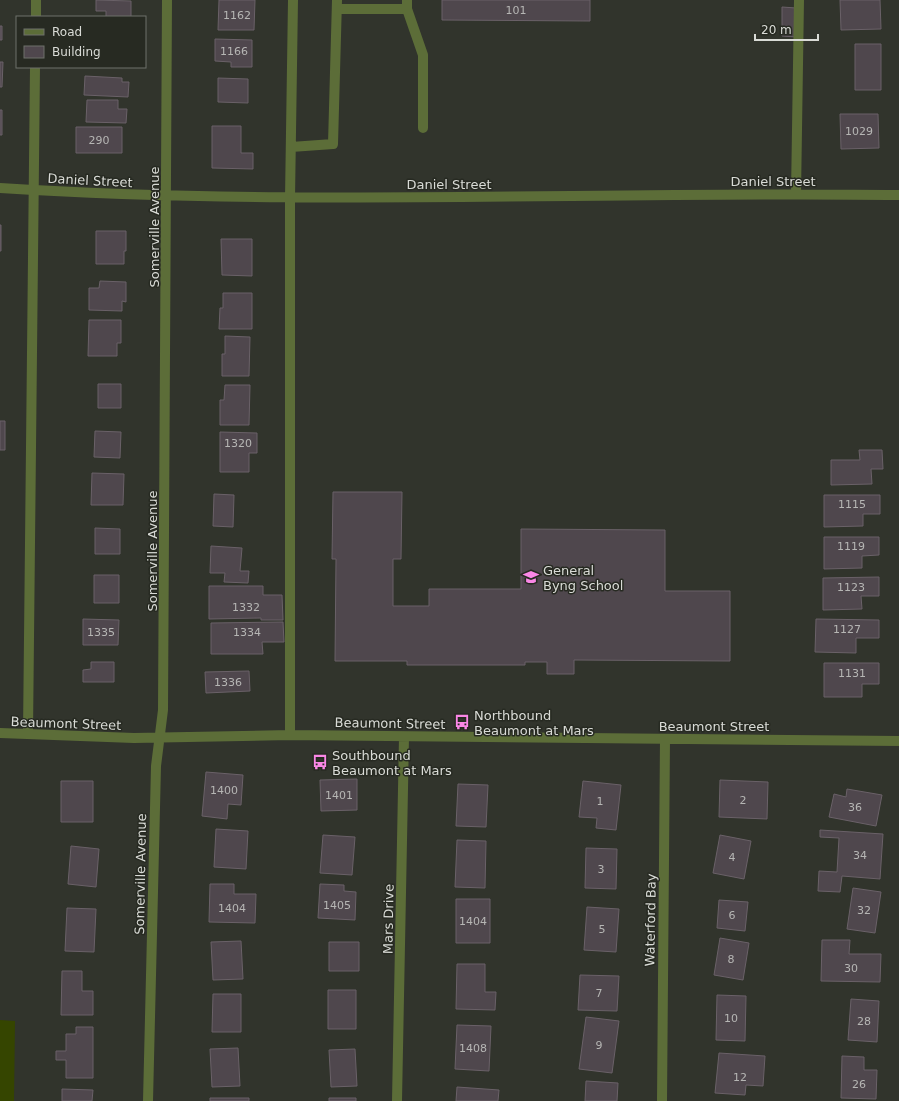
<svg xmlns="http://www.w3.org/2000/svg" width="899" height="1101" viewBox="0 0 899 1101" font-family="'DejaVu Sans',sans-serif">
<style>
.green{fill:#354500}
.building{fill:#4f474d;stroke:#6a6168}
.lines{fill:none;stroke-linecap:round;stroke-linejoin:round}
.minor{stroke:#5c6d38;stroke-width:10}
.labels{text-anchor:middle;stroke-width:3;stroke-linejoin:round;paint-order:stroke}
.number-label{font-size:11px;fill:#b6b6b4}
.street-label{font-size:13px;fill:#d9dbd6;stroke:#272a22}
.poi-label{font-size:13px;fill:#d9dbd6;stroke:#272a22;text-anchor:start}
</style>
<rect width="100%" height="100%" fill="#31342c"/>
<path class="green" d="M0,1020L15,1021L14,1101H0Z"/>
<path class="building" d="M96,0L131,1V17H106V11H96Z
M219,0H255L254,30H218Z
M442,0H590V21L442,20Z
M840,0H880L881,29L841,30Z
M782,7L796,8V37L782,36Z
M0,26H2V40H0Z
M215,39L252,40V67H231V62L215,61Z
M855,44H881V90H855Z
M0,62H3L2,87H0Z
M85,76L122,78V82H129L128,97L84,95Z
M218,78L248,79V103L218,102Z
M87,100H118V109H127L126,123L86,122Z
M0,110H2V135H0Z
M840,114H878L879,148L841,149Z
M212,126H241V153H253V169L212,168Z
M76,127H122V153H76Z
M0,225H1V251H0Z
M96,231H126V251H124V264H96Z
M221,239H252V276L222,275Z
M100,281L126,282V302L122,301V311L89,310V288H99Z
M223,293H252V329H219L220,308H223Z
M89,320H121V343H117V356H88Z
M225,336L250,337L249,376H222V354H225Z
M98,384H121V408H98Z
M225,385H250L249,425H220V400H224Z
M0,421H5V450H0Z
M95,431L121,432L120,458L94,457Z
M220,432L257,433V453H249V472H220Z
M859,450H882L883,469H871L872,484L831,485V460H860Z
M92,473L124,474L123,505H91Z
M333,492H402L401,559H393V606H429V589H521V529L665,530V591H730V661L574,660V674H547V662H525V665H407V661H335L336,559H332Z
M214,494L234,495L233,527L213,526Z
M824,495H880V514H863V526L824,527Z
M95,528L120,529V554H95Z
M824,537H879V555L862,556V568L824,569Z
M211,546L242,548L240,571H249L248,583L224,582L225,573H210Z
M94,575H119V603H94Z
M879,577V596H861L862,609L823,610V578Z
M209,586H263V595H282L283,620H261V618L209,619Z
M83,619L119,620L118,645H83Z
M816,619L879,620V638H856V653L815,652Z
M283,622L284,642H262L263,654H211V623Z
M91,662H114V682H83V670L91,669Z
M824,663H879V684H862V697H824Z
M249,671L250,691L206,693L205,672Z
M206,772L243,775L241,805L228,804L227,819L202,816Z
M357,779V810L321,811L320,780Z
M720,780L768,782L767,819L719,817Z
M61,781H93V822H61Z
M583,781L621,785L616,830L596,828L597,818L579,817Z
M458,784L488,785L486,827L456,826Z
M847,789L882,795L876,826L829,817L834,794L846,797Z
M216,829L248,831L246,869L214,867Z
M820,830L883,834L880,879L842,876L840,892L818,891L819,871L837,872L839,838L820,837Z
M323,835L355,837L352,875L320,873Z
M720,835L751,841L744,879L713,873Z
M457,840L486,841L485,888L455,887Z
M71,846L99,849L96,887L68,884Z
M586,848L617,849L616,889L585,888Z
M210,884H234V894H256L255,923L209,922Z
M320,884L344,885V891L356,892L355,920L318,918Z
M853,888L881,892L875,933L847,929Z
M456,899H490V943H456Z
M719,900L748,902L745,931L717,928Z
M587,907L619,909L616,952L584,950Z
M67,908L96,909L94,952L65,951Z
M720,938L749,943L743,980L714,975Z
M822,940H850L849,954H881L880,982L821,981Z
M241,941L243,979L213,980L211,942Z
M329,942H359V971H329Z
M457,964H485V992H496L495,1010L456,1009Z
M62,971H82V991H93V1015H61Z
M580,975L619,976L617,1011L578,1010Z
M328,990H356V1029H328Z
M213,994H241V1032H212Z
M717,995L746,996L745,1041L716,1040Z
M851,999L879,1001L877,1042L848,1040Z
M586,1017L619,1021L612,1073L579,1069Z
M457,1025L491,1026L489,1071L455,1069Z
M76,1027H93V1078H66V1060H56V1051H66V1034H76Z
M238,1048L240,1086L212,1087L210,1049Z
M355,1049L357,1086L331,1087L329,1050Z
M719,1053L765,1056L763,1086L746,1085L745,1095L715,1093Z
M842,1056L864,1057V1070H877L876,1099L841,1098Z
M586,1081L618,1083L617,1101H585Z
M457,1087L499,1090L498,1101H456Z
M62,1089L93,1090L92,1101H62Z
M210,1098H249V1101H210Z
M329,1098H356V1101H329Z"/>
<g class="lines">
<path class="minor" d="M337,9H407V0
M407,9L423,55V128
M36,17V0
M291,147L333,144L337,0
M0,188C299,207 599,191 899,195
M796,194L799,0
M0,733L134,738L290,735L899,741
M28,733L35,67
M290,735V198L293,0
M148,1101L156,766L163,710L167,0
M397,1101L404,737
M662,1101L665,739"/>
</g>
<defs>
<symbol id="school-bare" viewBox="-9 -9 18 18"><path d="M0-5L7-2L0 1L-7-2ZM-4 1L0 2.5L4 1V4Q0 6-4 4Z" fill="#fa87e6" stroke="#272a22" stroke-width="2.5" paint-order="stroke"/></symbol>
<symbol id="bus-bare" viewBox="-9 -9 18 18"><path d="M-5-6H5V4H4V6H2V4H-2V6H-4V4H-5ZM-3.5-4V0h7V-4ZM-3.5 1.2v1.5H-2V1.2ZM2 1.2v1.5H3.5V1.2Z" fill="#fa87e6" stroke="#272a22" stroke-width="2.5" paint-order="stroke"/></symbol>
</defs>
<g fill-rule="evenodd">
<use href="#school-bare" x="520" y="566" width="22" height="22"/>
<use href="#bus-bare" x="451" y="711" width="22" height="22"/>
<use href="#bus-bare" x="309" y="751" width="22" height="22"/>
</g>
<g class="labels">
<g class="number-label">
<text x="516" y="14">101</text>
<text x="237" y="19">1162</text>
<text x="234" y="55">1166</text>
<text x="859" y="135">1029</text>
<text x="99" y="144">290</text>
<text x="238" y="447">1320</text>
<text x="852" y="508">1115</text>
<text x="851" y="550">1119</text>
<text x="851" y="591">1123</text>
<text x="246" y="611">1332</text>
<text x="847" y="633">1127</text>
<text x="101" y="636">1335</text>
<text x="247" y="636">1334</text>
<text x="852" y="677">1131</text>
<text x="228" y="686">1336</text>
<text x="224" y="794">1400</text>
<text x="339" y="799">1401</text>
<text x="743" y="804">2</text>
<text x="600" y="805">1</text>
<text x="855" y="811">36</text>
<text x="860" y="859">34</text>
<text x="732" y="861">4</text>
<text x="601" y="873">3</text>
<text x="337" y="909">1405</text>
<text x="232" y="912">1404</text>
<text x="864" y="914">32</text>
<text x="732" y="919">6</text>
<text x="473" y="925">1404</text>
<text x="602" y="933">5</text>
<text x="731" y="963">8</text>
<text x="851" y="972">30</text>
<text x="599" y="997">7</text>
<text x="731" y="1022">10</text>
<text x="864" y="1025">28</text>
<text x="599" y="1049">9</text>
<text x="473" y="1052">1408</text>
<text x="740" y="1081">12</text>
<text x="859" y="1088">26</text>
</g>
<g class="street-label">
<text transform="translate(90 180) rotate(3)" y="5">Daniel Street</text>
<text x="773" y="186">Daniel Street</text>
<text x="449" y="189">Daniel Street</text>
<text transform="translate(154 227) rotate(-90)" y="5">Somerville Avenue</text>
<text transform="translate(152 551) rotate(-90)" y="5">Somerville Avenue</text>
<text transform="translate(66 723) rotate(2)" y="5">Beaumont Street</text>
<text transform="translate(390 723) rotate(1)" y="5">Beaumont Street</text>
<text x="714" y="731">Beaumont Street</text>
<text transform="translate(140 874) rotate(-89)" y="5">Somerville Avenue</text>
<text transform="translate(388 919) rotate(-89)" y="5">Mars Drive</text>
<text transform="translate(650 920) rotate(-89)" y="5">Waterford Bay</text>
</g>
<g class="poi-label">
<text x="543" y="575">General<tspan x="543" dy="15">Byng School</tspan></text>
<text x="474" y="720">Northbound<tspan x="474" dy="15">Beaumont at Mars</tspan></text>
<text x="332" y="760">Southbound<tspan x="332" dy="15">Beaumont at Mars</tspan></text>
</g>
</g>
<rect x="16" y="16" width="130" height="52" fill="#272a22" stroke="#6e716a"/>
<rect x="24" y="29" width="20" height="6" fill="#5c6d38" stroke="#6e716a"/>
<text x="52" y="36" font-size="12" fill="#d9dbd6">Road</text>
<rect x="24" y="46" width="20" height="12" fill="#4f474d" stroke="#6e716a"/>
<text x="52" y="56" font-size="12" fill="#d9dbd6">Building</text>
<path d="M755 34v6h63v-6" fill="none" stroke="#d9dbd6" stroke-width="2"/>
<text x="761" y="34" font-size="12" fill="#d9dbd6" stroke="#272a22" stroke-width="3" paint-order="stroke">20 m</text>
</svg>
